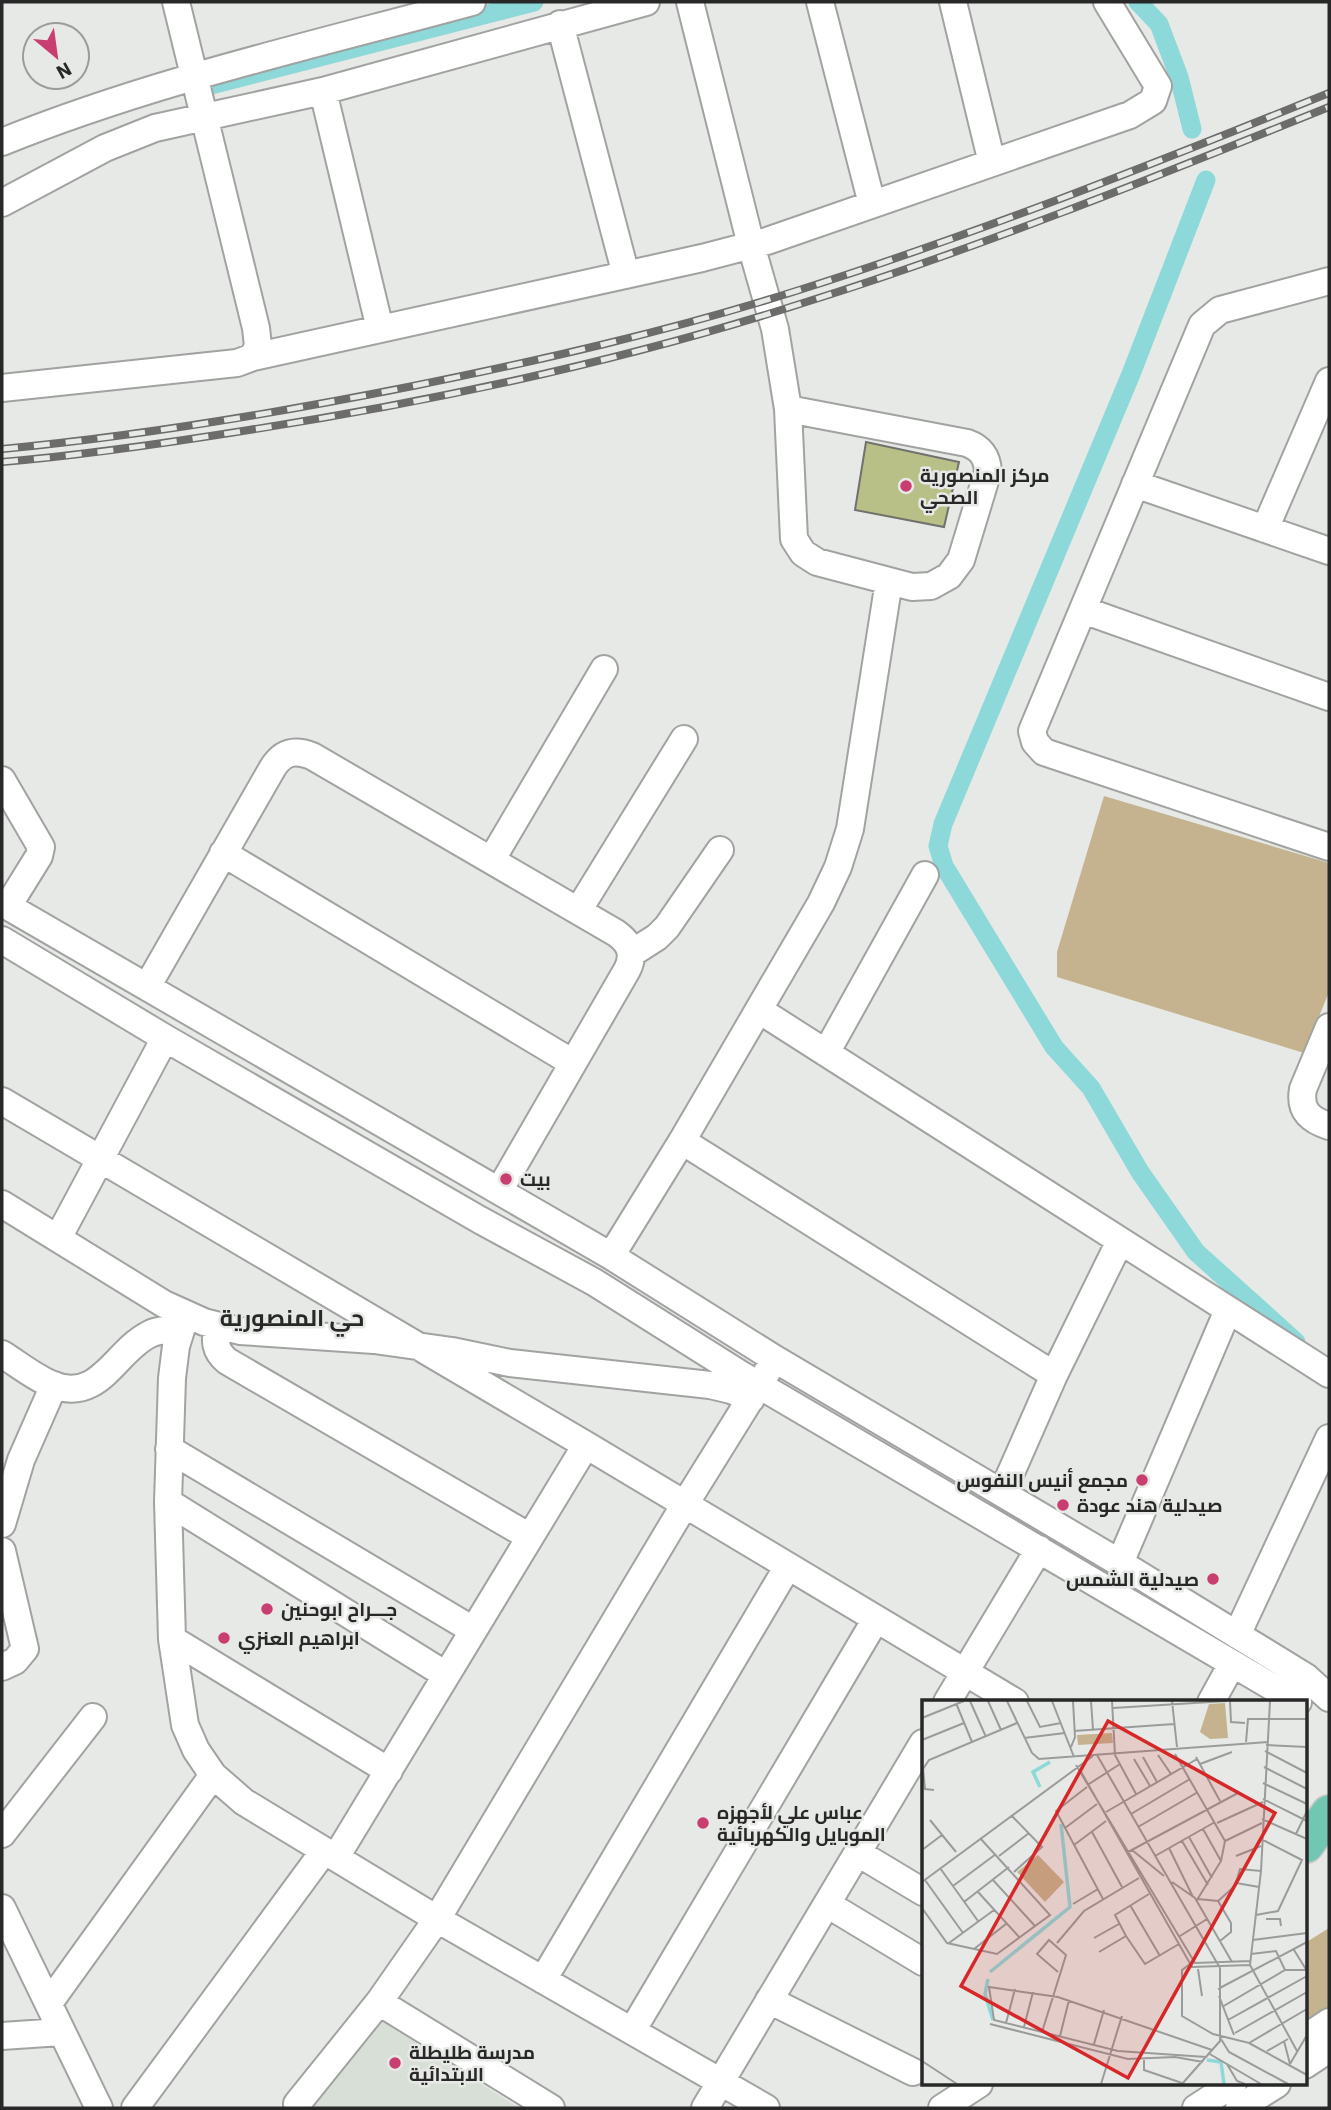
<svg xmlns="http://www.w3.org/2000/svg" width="1331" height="2110" viewBox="0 0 1331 2110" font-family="'IBM Plex Sans',Cairo,sans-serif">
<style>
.built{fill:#d7dfd6}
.green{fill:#c4b38e}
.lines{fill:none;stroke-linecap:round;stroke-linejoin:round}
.canal{stroke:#8dd9da;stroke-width:19}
.building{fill:#b8bf87;stroke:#71716e;stroke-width:2}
.minor-casing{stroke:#a1a3a1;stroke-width:30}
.major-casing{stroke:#c7c7c7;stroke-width:38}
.minor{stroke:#fff;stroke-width:26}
.major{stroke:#71c7b2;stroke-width:35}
.rail-casing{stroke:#6c6d6b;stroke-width:8}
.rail{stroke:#e7e9e6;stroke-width:5;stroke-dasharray:16;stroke-linecap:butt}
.poi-dot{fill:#c93e71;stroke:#e7e9e6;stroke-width:2.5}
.labels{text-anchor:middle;stroke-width:5;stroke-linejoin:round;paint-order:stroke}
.poi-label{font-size:19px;font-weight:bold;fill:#272827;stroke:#e7e9e6;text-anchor:start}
.quarter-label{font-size:23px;font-weight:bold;fill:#272827;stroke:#e7e9e6}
.inset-river{fill:none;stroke:#8dd9da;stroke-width:3.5}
.inset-road{fill:none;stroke:#9a9c9a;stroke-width:2}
.view{fill:#d62828;fill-opacity:0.15;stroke:#d62828;stroke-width:3.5}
.inset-edge{fill:none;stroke:#272827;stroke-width:3.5}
</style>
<rect width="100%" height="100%" fill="#e7e9e6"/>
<path class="built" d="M377,2018L519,2108H308Z"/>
<path class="green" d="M1104,796L1329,863V992L1304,1053L1057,977V952Z
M1329,1928V2007L1305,2022V1943Z"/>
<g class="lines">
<path class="canal" d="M1138,2L1159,24L1179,77L1192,129
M211,85L534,2
M1206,180L1131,374L943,824L938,846L944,866L1054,1047L1091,1088L1140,1172L1196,1252L1296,1342"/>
</g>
<path class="building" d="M866,442L959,462L944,527L855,510Z"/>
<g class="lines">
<defs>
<path id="minor" d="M176,2L256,328L258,346L253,357
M690,2L751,245L775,329L788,409L794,539L803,553L817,562L912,587L931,586L949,576L961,560L988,471C987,457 981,448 967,443L788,409
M820,2L872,204
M953,2L992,163
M560,24L626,275
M323,91L380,329
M2,142C153,81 314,45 472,2
M2,203L105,148L155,128L323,91L646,2
M1329,281L1220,310L1202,325L1032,731L1035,742L1044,752L1329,847
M2,388L237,363L253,357L702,258L767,241L1130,115L1153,101L1158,86L1107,2
M1135,484L1329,551
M1265,529L1329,381
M1083,610L1329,697
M2,780L41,847L39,856L8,906
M223,853L573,1063
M492,859L604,669
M2,903L611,1256L775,1359L1120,1563L1306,1677L1329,1698
M578,911L684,739
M2,940L165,1038L480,1220L594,1282L740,1374L1298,1702
M632,953L657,937L667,927L720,850
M147,987L272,769C282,752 294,749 312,756L616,933C630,943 635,954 627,970L499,1191
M759,1010L1329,1374
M1329,1027L1303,1089C1299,1111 1310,1120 1329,1126
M826,1053L925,875
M2,1101L586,1445L1015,1702
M682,1141L1054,1375
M2,1204L164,1304L204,1322L240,1331L374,1340L452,1351L510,1363L710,1385L731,1390L751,1399
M58,1238L165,1038
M611,1256L682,1141L821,903L838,867L850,829L889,581
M186,1314L176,1346L172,1378L168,1502L172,1639L185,1725L196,1750L213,1775L244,1802L437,1919L766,2108
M218,1326C214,1341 215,1351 227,1361L530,1537
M2,1354C18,1364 35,1378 53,1385C99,1403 115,1352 148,1335C158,1329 169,1330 180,1330
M169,1449L473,1630
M1002,1493L1054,1375L1120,1241
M168,1502L446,1675
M2,1524L21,1460L54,1385
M2,1551L25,1649L15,1661L2,1667
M1120,1563L1228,1310
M1237,1635L1329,1438
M172,1639L389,1771
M947,1702L1039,1549
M1211,1702L1232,1664
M2,1834L93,1717
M858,1853L923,1892
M336,1857L586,1445
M827,1904L923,1962
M2,1908L99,2108
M543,1980L788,1566
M769,2000L913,2072
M379,2002L551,2108
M49,2003L213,1775
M632,2031L876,1619
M2,2036L61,2032
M1305,2038L1329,2022
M1305,2065L1329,2049
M297,2104L379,2002L437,1919L685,1504L767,1372
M135,2108L324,1851
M705,2108L923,1743
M942,2108L979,2084
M1196,2108L1233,2084
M1239,2108L1277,2084"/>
<path id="major" d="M1306,1845L1329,1813"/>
</defs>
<use href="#minor" class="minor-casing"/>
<use href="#major" class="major-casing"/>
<use href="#minor" class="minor"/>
<use href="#major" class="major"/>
<defs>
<path id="rail" d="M2,449C140,436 277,413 413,386C542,360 670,331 796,291C977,234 1153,164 1329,93
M2,462C85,455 167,443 249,430C436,401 623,361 803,303C982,247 1155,177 1329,107"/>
</defs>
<use href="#rail" class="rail-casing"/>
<use href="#rail" class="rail"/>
</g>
<g class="poi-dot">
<circle cx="906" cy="486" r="7"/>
<circle cx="506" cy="1179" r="7"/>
<circle cx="1142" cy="1480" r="7"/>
<circle cx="1063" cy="1505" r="7"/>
<circle cx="1213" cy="1579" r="7"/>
<circle cx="267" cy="1609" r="7"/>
<circle cx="224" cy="1638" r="7"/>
<circle cx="703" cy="1823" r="7"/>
<circle cx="395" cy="2063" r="7"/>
</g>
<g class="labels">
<g class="poi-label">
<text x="920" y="482">مركز المنصورية<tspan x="920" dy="22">الصحي</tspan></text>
<text x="520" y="1186">بيت</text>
<text x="1128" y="1487" text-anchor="end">مجمع أنيس النفوس</text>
<text x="1077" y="1512">صيدلية هند عودة</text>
<text x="1199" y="1586" text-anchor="end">صيدلية الشمس</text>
<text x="281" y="1616">جـــراح ابوحنين</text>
<text x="238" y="1645">ابراهيم العنزي</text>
<text x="717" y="1819">عباس علي لأجهزه<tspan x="717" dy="22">الموبايل والكهربائية</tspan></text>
<text x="409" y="2059">مدرسة طليطلة<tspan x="409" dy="22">الابتدائية</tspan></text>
</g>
<g class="quarter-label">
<text x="292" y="1326">حي المنصورية</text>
</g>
</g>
<g transform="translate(922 1700)">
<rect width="385" height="385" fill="#e7e9e6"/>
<path d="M303,3L306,38L288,39L278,32L287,4ZM190,33L191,43L156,45L155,35ZM116,155L142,182L123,202L95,172Z" fill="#c4b38e"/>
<path class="inset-river" d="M118,87L111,72L128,62M68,272L148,207L139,124M66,279L63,294L71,320M285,360L299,362L302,384"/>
<path class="inset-road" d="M48,1L64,37M66,1L79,30M85,1L110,53L117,59L346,42M105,1L118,27L139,23M130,1L152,57M169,1L171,29M190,1L193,55L214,94M250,1L255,47M308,1L309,22L323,23M348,1L339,171L328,265L375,351M34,3L50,42M191,8L305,1M0,18L42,1M152,31L252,24M102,38L143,33M0,40L42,23M324,42L326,19H385M344,45L385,47M149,47L153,37L151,1M343,51L385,73M253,54L303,141L299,161L275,200M175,55L298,268V341L260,384M236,55L249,74M221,57L235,82M274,57L298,101M212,59L228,86M278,64L310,52M154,65L273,263L328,261M342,67L385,89M158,70L270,267L328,265M341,83L385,104M167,84L198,64M165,87L134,111L181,199M12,90L3,89L1,69L7,60L95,23M341,99L385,121M184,112L275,59M209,114L268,79M89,115L120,147L92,172M340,119L385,139M8,120L34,152M295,123L341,102M216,127L276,92M143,128L175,104M281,129L299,161M170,132L200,187M374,134L385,111M267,137L290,178M260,141L286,185M303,141L340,123M152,145L184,121M247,148L271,197M0,150L20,135M210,150L242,176M206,152L316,93M77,156L107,133M233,156L293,122M314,156L339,146M18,168L56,221M3,180L41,233M71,180L113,226M0,182L171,56M250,182L273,198L310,262M31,186L74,154M337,187L314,183L318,169L339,171M56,192L98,238M227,194L193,215L204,236L223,264L257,244M276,199L296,201L309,223V232L298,241M296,201L314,185M42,202L87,167M151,204L176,189M208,205L238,256M0,208L25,243L75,254L128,215L58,138M334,215L356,211L380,160L339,139M344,219H358L359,226M258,236L285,219M172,238L197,224M331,240L385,233M27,243L72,210M135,243L162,211L217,178M52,249L84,224M372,250L385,271M177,252L204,236M329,254L354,251L363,270M268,264L260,270V316L291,334L327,343L385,309M276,269L280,296M296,289L385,242M297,296L312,335M300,307L363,270H384M306,320L385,276M84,323L93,289M68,324L206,359L253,357L281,362M102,327L111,292M120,332L144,255L127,240L115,254L136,272M313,333L385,292M138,336L147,300M299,339L307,352L366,384M362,341L368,364M327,343L385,375M172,344L182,310M345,351L366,339M286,353L339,384M284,357L196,351L72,320L67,287L136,297L290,350M222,360V370L260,383M0,361L35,384M305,364L315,381L323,384M368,364L385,335M179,384L200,316"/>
<path class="view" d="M186,21L353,113L206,378L39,286Z"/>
<rect width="385" height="385" class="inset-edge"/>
</g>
<rect width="1331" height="2110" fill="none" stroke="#272827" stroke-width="7"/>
<g transform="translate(56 56) rotate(151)"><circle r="33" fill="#e7e9e6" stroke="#9a9c9a" stroke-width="2"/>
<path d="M0-5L12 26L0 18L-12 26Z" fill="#c93e71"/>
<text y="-10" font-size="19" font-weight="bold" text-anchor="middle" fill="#272827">N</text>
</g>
</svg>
